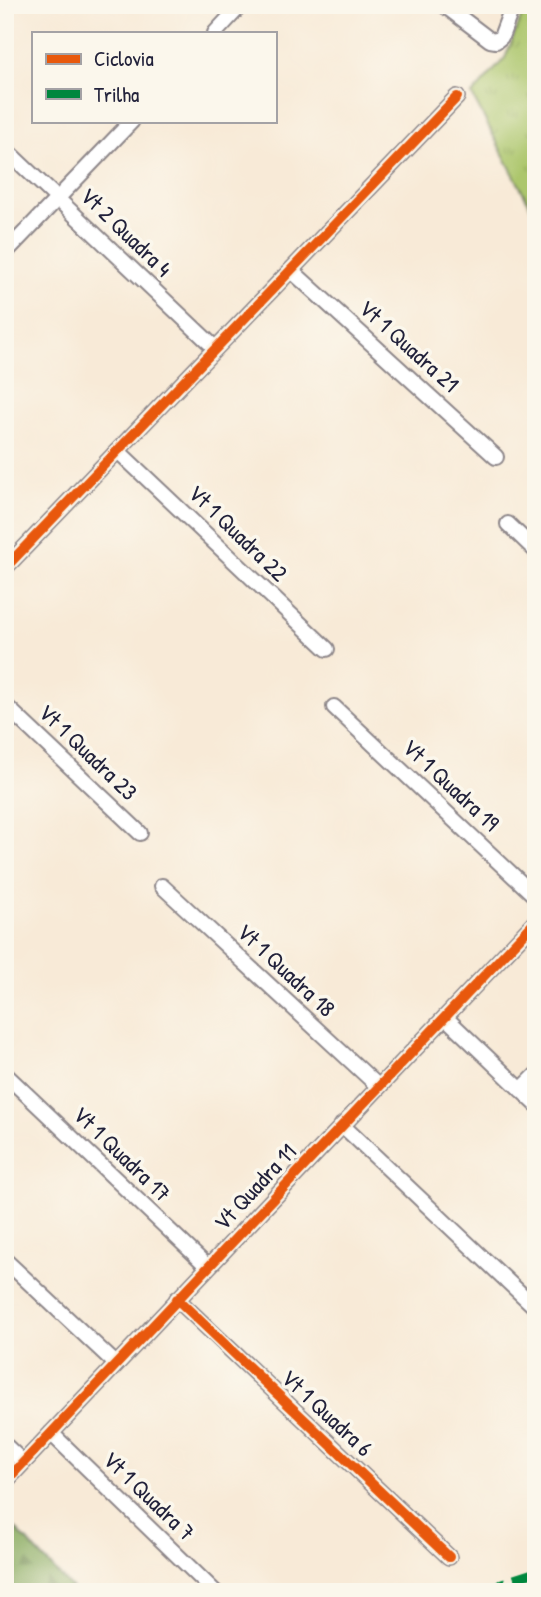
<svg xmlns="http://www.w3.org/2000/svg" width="541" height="1597" viewBox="0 0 541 1597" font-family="'Patrick Hand',sans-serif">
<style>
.grass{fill:url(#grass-tufts);stroke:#677454;stroke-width:2}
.forest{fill:url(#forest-firs);stroke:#56664e;stroke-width:2}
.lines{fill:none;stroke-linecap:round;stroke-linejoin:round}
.minor-casing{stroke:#8d8689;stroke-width:18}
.minor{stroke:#fff;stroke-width:14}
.quiet{stroke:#00873e;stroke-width:9;stroke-dasharray:18 9;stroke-linecap:butt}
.cycleway-casing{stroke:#fbf7ec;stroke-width:15}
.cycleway{stroke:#e8590c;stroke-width:10}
.labels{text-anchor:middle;stroke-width:7;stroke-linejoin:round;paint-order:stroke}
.street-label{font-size:23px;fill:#22223b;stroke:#fbf7ec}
</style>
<defs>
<pattern id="grass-tufts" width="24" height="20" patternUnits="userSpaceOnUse" patternTransform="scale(1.75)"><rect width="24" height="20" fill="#acc66c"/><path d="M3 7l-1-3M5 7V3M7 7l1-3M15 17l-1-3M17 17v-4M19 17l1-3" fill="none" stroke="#94aa5e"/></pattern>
<pattern id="forest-firs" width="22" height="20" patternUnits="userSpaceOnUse" patternTransform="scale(1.75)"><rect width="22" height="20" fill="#89ab60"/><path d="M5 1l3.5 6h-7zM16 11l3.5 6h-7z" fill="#708b50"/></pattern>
</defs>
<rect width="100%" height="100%" fill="#fbf7ec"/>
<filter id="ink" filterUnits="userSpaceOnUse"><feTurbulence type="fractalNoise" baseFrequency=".0143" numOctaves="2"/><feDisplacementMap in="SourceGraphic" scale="14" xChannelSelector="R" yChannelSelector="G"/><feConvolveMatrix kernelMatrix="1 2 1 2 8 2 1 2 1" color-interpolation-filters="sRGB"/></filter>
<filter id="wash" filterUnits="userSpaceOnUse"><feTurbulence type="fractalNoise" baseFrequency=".00686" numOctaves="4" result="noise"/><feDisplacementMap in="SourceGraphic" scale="28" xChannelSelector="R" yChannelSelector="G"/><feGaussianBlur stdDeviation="1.57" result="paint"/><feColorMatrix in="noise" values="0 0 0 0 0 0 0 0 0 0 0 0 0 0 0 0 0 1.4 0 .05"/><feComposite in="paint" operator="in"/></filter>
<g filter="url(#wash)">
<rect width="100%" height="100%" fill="#f8ead7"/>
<path class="grass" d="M526,5H536V217L472,95L505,58Z"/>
<path class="forest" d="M13,1526L75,1592H5V1534Z"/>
</g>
<g filter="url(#ink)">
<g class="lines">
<defs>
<path id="minor" d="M444,5L490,40L496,41L501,37L513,5
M215,33L241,5
M5,149L215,348
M5,253L132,121
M291,270L496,457
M118,451L327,649
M508,524L536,551
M5,568L457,97
M5,705L140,833
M334,707L536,897
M162,886L379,1087
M445,1017L536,1104
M5,1074L208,1267
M521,1090L536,1075
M342,1125L536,1308
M5,1260L116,1364
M177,1299L449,1557
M51,1433L215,1592
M5,1445L23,1462
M5,1482L536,921"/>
</defs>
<use href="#minor" class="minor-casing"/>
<use href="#minor" class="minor"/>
<path class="quiet" d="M491,1592L502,1583L536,1572"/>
<defs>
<path id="cycleway" d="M5,568L457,97
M177,1299L449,1557
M5,1482L536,921"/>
</defs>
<use href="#cycleway" class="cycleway-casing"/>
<use href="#cycleway" class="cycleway"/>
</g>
</g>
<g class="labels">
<g class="street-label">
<text transform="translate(126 232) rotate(44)" y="8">Vt 2 Quadra 4</text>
<text transform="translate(409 346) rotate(42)" y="8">Vt 1 Quadra 21</text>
<text transform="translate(238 533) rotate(44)" y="8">Vt 1 Quadra 22</text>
<text transform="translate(88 752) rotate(44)" y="8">Vt 1 Quadra 23</text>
<text transform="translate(451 785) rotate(43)" y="8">Vt 1 Quadra 19</text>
<text transform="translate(286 970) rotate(43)" y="8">Vt 1 Quadra 18</text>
<text transform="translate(122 1154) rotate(44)" y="8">Vt 1 Quadra 17</text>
<text transform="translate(255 1187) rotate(-47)" y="8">Vt Quadra 11</text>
<text transform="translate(327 1413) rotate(43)" y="8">Vt 1 Quadra 6</text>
<text transform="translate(149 1496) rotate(44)" y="8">Vt 1 Quadra 7</text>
</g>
</g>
<rect width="541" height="1597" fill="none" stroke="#fbf7ec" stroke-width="28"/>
<rect x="32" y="32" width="245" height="91" fill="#fbf7ec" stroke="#a4a2a5" stroke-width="2"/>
<rect x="46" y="54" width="35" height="10" fill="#e8590c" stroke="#a4a2a5" stroke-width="2"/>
<text x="94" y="66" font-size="21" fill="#22223b">Ciclovia</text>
<rect x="46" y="89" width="35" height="10" fill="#00873e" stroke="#a4a2a5" stroke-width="2"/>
<text x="94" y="102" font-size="21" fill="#22223b">Trilha</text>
</svg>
